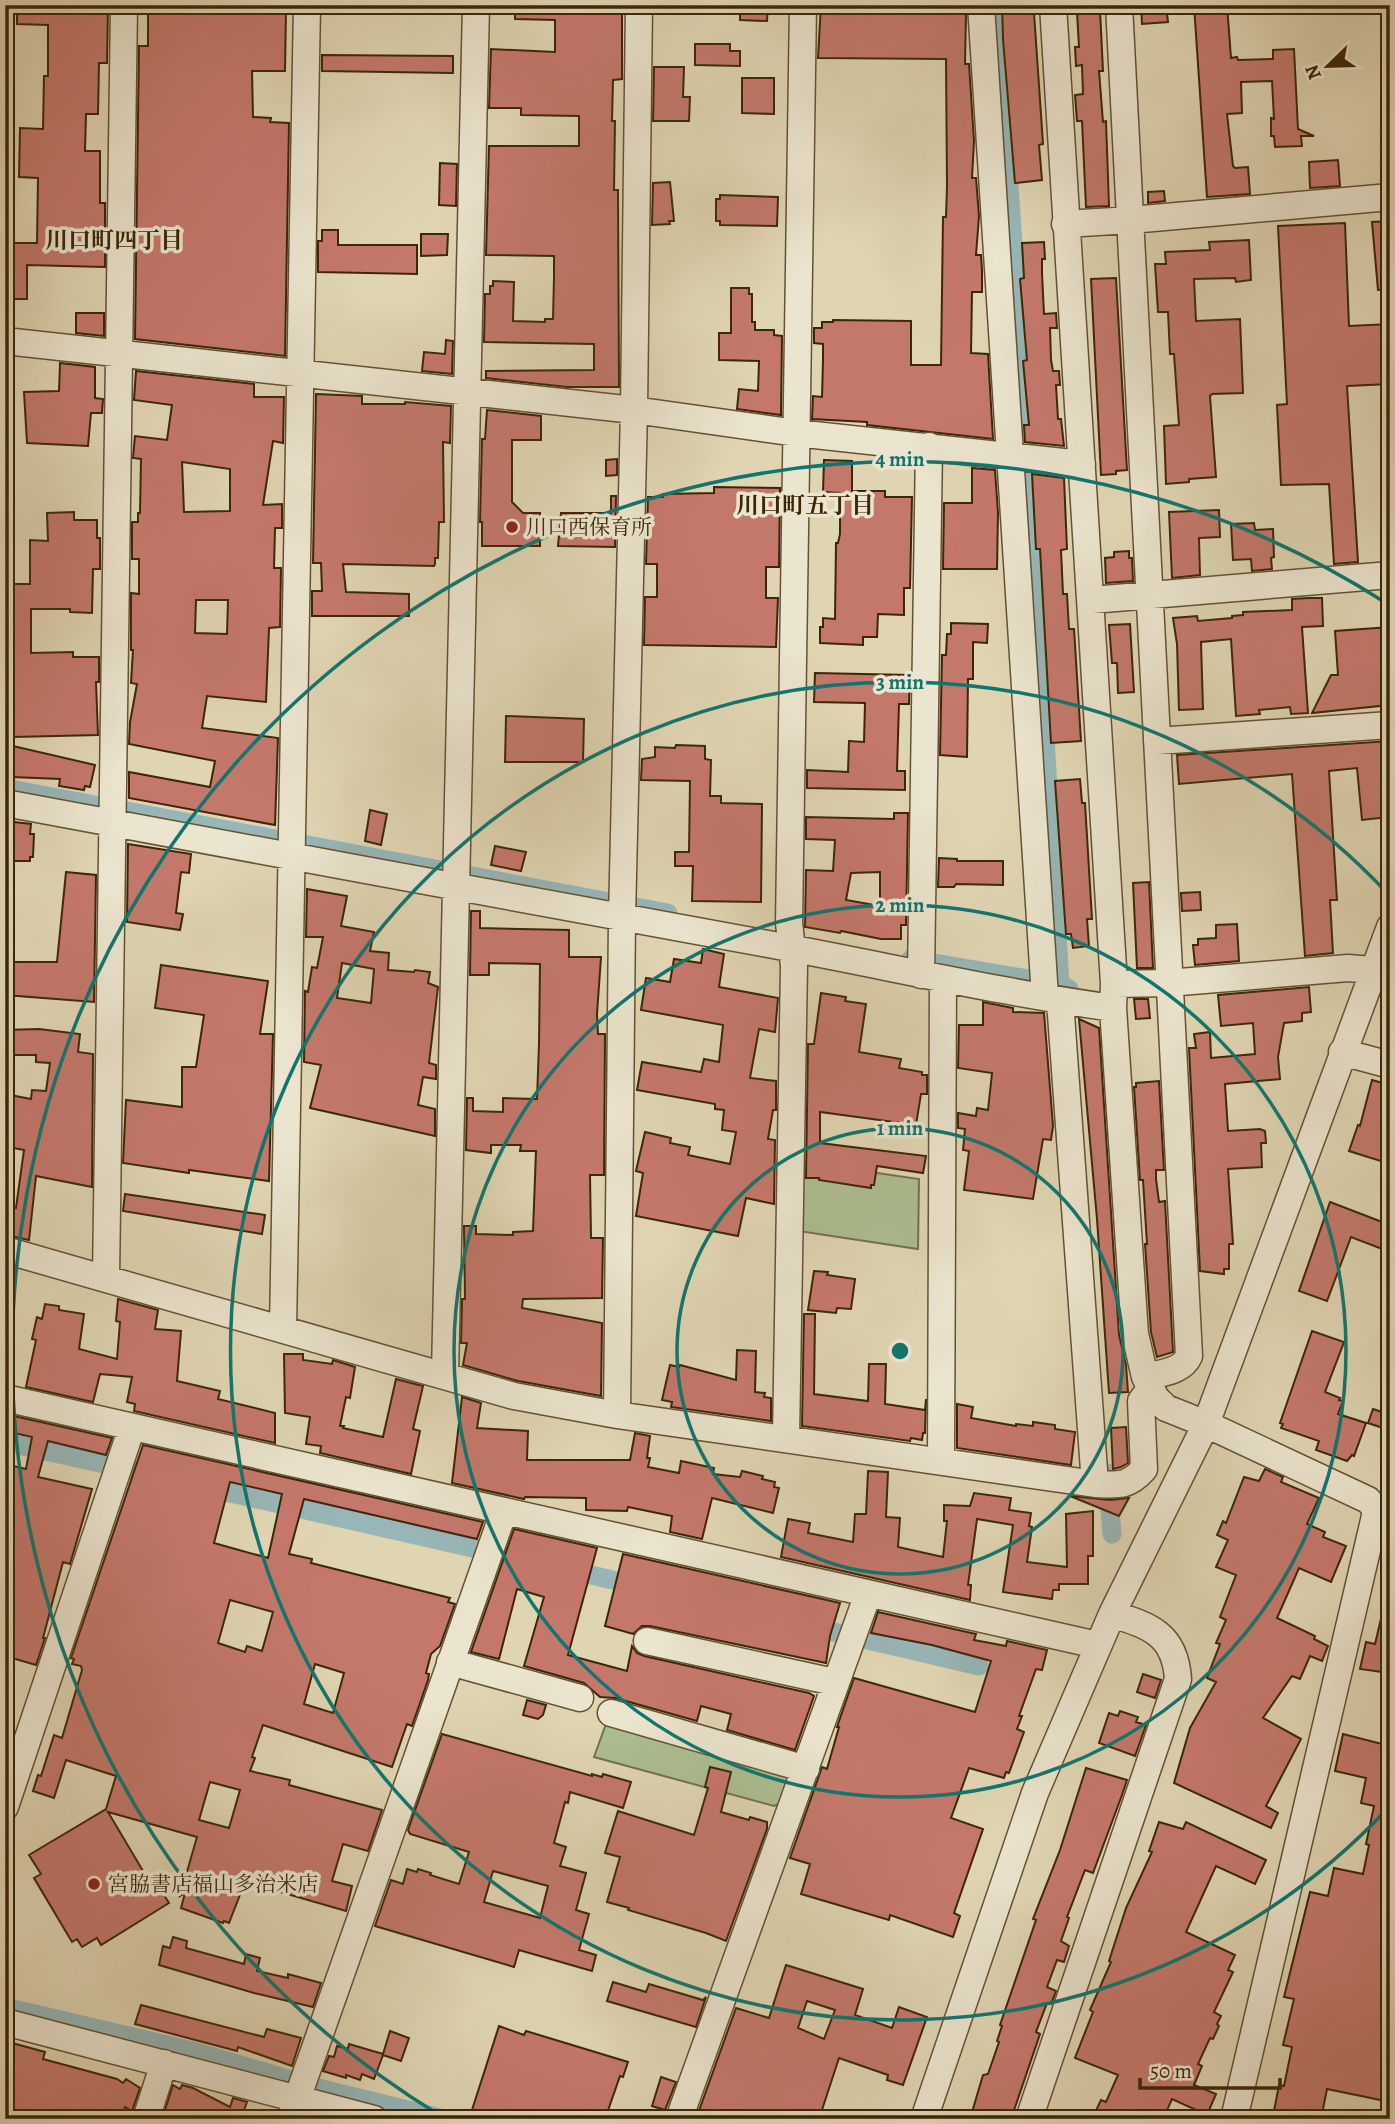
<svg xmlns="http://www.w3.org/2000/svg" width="1395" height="2124" viewBox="0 0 1395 2124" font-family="Alegreya,'Noto Serif JP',serif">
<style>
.green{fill:#acbe91;stroke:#74724c;stroke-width:2}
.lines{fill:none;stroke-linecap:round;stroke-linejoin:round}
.canal{stroke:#97b6b7;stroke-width:19}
.building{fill:#c4786c;stroke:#3b2708;stroke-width:2;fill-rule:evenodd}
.minor-casing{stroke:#645233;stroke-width:29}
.minor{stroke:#ebe4ce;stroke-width:26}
.ring{fill:none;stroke:#0f766e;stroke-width:3.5}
.poi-dot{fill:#8f2418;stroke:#ebe4ce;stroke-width:2.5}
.labels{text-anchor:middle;stroke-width:7;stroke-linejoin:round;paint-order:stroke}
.poi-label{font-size:21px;fill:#3b2708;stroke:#ebe4ce;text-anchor:start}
.neighbourhood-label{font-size:23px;font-weight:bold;fill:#3b2708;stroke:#ebe4ce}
.centre{fill:#0f766e;stroke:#ebe4ce;stroke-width:3.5}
.ring-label{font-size:21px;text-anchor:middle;font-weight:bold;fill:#0f766e;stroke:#ebe4ce;stroke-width:7;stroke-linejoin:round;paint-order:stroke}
</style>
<rect width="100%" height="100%" fill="#e0d5b3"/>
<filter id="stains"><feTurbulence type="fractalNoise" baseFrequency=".00286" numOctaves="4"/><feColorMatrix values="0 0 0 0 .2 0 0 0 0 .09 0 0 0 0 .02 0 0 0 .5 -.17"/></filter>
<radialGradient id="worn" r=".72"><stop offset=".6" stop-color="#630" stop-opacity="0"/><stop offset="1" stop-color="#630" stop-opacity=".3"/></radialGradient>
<path class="green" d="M788,1160L919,1179L918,1249L785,1229Z
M606,1724L793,1772L784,1802L774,1806L594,1757Z"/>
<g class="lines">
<path class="canal" d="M996,5L1025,411L1060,984L1069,989L1070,1010
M5,788L668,913
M911,959L1057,984
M5,1442L158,1476
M1107,1473L1112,1534
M204,1487L530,1561
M566,1569L642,1587
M808,1626L979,1666
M5,2007L197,2052L318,2088L444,2119"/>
</g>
<path class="building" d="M17,5H108L107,63H99L98,114H86L85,151H100V203H105V267L27,265V299H5V243H37L38,178L19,177L20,128L43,129L44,76H48V25L17,24Z
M515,5H618V10H622V79L613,80L612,121H615L614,190H618L619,387H567L486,378V371L594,370V344L484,342L485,294H490V286H493V281L514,282L513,321L545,322V319H553L554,278V256L486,255L489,146H579V116L521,115V108H489L491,49L555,52V20L515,19Z
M740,5H768L767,21L740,20Z
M821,5H931V13L966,14L965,64H969L974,141L972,178H976L979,216L976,255H981L982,270V292H972L971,353L988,354L993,439L867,425V422L812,419L813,396L822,397L823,360V344L814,343V328H822V322H833V320L911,321V365H941L943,217H946L947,186L946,59L818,58Z
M1002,5H1028V13H1034L1042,129L1043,144L1039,145L1042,180L1015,183L1003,39Z
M1141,5H1166L1168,22L1142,24Z
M1194,5H1227L1231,58L1237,57L1238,60L1273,59V50L1294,49L1298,129L1314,136H1301L1302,146L1275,147L1274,136H1271V118L1274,119L1272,81L1241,82L1242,113L1227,114L1233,166L1235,168L1248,167L1250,194L1207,197Z
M148,7L286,9L285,71H252L253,117L271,118L270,122L289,123L285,356L135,339L139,46H148Z
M1100,10L1103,71H1099L1103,122L1106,121L1109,206L1086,207L1082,121H1077L1075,95L1083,94L1082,65L1076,66L1075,47H1079L1077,12Z
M695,44H730V51H740V66L695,65Z
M322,55L453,56V73L322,71Z
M654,67H684L683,97H690L689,121H653Z
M742,78H774V114L742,113Z
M1338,160L1340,186L1310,188L1309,162Z
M440,163L457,164L456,206L439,205Z
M670,182L674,221H669L670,224L652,225L653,183Z
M1164,191L1165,201L1148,203V192Z
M720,195L778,197L777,226L720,225V221H716V199H720Z
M1390,221V289L1378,290L1372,222Z
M1345,223L1349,326L1390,324V384L1347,386L1358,562L1334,564L1329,484L1281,485L1277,405L1287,404L1278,226Z
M322,230H338V245H417V274L318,272V241H322Z
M421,234H448L447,255L421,256Z
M1249,240L1251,280L1236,282L1235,278L1194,279L1196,321L1240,319L1243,393L1212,394L1210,396L1216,477L1189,479V482L1166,484L1164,426L1179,425L1174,354H1170L1168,312H1158L1155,264H1166L1165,252L1210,250L1209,242Z
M1044,242L1045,259H1042V273L1044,314L1056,313L1057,328H1050L1051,360L1053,371H1059L1060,385H1056L1058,419H1061L1064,446L1025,442L1024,425H1029L1023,361L1027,360L1020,279L1024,278L1022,243Z
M1116,278L1127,470L1116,471V474L1101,475L1091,279Z
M731,288H749V294H752V322H755V330H774V335L782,336L781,415L737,409L739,389L758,391L759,361L719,360V333H731Z
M76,313H104V336L76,333Z
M446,340L453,341L452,374L422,371L424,352L445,354Z
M60,363L95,367V398L103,399L102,413H91L88,446L27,443L24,392L59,391Z
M136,371L254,384V397H284L283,443L273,441L263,505L282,504V528H275L274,568H281L280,627L269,628L266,702L207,696L202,728L278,738L275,825L129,798V772L210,787L215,761L129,744L130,722L137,684L131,683L133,650H131V593L139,594V559H132V522H138V513H140L141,459L133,458L135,436L167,440L172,405L134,400ZM182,462L230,469V511L184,512ZM196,600H228L227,634L195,633Z
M316,394L362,396V404H405V402L451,406L450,443L443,442L444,522H439L438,558H435V564L434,566L343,564L346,592L409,594V616H312V591H322L321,563H313Z
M487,410L541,416V440H512V502L523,513H540V546H482V522H480L482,439H485Z
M617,459V475L606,476V460Z
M824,460L852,461V491H885V497H912L910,588H904V615L878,614L877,637H863V645L820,643V627H823V618L835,619L836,543H838L840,534V493L823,492Z
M972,468L995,470L998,513L997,569H943L944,503H972Z
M1032,474L1064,478L1067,549L1061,550L1063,594H1067L1069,629H1074L1081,741L1051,743L1040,549H1036Z
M714,487L780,488L779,567H766V598H778L776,647L644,645L645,597H657V564H646L648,497H663V494L714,493Z
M611,496H616L615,547L558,546L561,513H611Z
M1219,510L1220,537L1199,538L1200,575L1172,578L1169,512Z
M74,512V520H97V538H100V569H93L92,613L70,612V609H31V653L73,652V657H99V682H96L98,735L13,737V734L5,733V584H30V540L48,541L47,513Z
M1254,523L1255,530L1273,529L1274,557L1271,558L1272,569L1252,571L1251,559L1233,560L1231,524Z
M1129,551V558H1132L1133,581L1106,583L1105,558L1114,557V552Z
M1309,598H1322L1323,626L1302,627L1308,713L1291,714L1290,707L1259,710L1260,714L1236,716L1231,639L1201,642L1203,709L1179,710L1177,644L1173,618L1197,616L1198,621L1232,618V616L1243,615V612L1292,610V599Z
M951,623L988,624L987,643L973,642V679H968L967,757L940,755L942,655H946L947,634H951Z
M1130,624L1134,692L1118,693L1117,663H1112L1109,625Z
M1390,627V676H1386L1389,705L1312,713L1331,675H1338L1335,631Z
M815,673L910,675L909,704H899L897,771H905V790L807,788V770L848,772L849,741L864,742L865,703L814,702Z
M506,716L584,719L583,762H505Z
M1390,741V766H1387L1390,799V803H1387L1388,817L1362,820L1357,768L1329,771L1337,900H1330L1333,953L1305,956L1292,774L1179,784L1177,755Z
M676,745L705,746V759L711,760L710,796H721V803L762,804L761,902L692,901L693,866H675V852H689L690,781L641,780L642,759L655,757V747L675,748Z
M13,746L95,765L90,787L85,786L84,790L59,786L60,779L12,777Z
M1080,779L1082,803H1085L1092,919H1087L1089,946L1073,948L1071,934H1066L1055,781Z
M370,810L387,814L381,845L365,841Z
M894,813H908L906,925H901V939H881L841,931L840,933L805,927L806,870L833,871L835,840L806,839V817L894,819ZM880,872V906L846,900L851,873Z
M5,821L31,824L30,834H34L33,857H30V861H5Z
M128,844L191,854L189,873L181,872L176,913L183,914L180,930L127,922Z
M495,846L526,852L521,871L491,865Z
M939,858L957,859V861H1003V885L956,884L954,887H938Z
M66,872L96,875L94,1002L5,995V962H57Z
M1149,882L1153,968H1137L1133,883Z
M307,889L347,896L341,926L374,932L370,951L389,953L388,970L414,972L415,970L430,972L428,983L438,987L429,1063L436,1065V1079L423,1077L418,1105L435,1109V1136L310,1108L321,1065L304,1062L305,991L308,992L312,967L317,968L323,937H306ZM342,963L374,969L371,1003L337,998Z
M1200,892L1201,910L1182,911L1181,893Z
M471,911H480V928L569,930V957H601L597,1014L598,1034H605L604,1175H590L591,1238H603L602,1298L523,1299L522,1308L602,1323L601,1396L518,1381L463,1365L467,1343H461L462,1299H465L464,1226H476V1234L513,1235V1232L533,1231L536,1151H520L521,1145H491V1153L466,1150L467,1098H473V1111L503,1112V1098L537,1099L539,1044L540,964L489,963V975H470Z
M1237,924L1239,961L1195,965L1193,945H1198V939L1216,938V925Z
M703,949L724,954L719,987L778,998L775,1032L759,1029L750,1078L776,1081V1110H773L768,1139L775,1140L774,1204L746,1198L738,1236L636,1216L643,1173L636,1171L645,1132L671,1138L670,1143L690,1147L688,1155L730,1164L736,1132L722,1130L724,1110L715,1109V1104L637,1090L642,1062L701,1072L704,1059L719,1062L723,1025L641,1010L646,978L670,982L674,959L701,963Z
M161,965L268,981L260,1034H273L269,1181L189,1170V1173L123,1163L126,1100L182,1107V1067H196L204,1015L155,1008Z
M1309,987L1311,1012L1302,1013V1021L1284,1023L1278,1057L1280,1079L1225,1084L1228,1131L1260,1129L1265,1131L1266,1143H1261L1262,1167L1228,1169L1233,1244H1229V1269H1224V1274L1200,1271L1189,1048H1196L1194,1034L1210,1032L1211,1058L1255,1054L1253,1023L1221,1026L1218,995Z
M821,993L846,997L845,1001L866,1004L859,1052L901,1059L899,1068L922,1072V1075H927V1094H921L916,1125L820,1112V1143L926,1156L923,1173L877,1166L874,1185H871V1188L819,1180V1178H806L808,1044H814Z
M1134,999H1148L1150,1018L1136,1019Z
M983,1002L1013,1008V1012L1044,1013L1053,1126L1051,1140L1043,1139L1033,1199L964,1190L969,1151L963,1150L965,1129L958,1128V1113L976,1116L977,1108L988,1110L992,1073L958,1068L959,1025H983Z
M1079,1019L1099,1028L1119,1335L1126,1365L1128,1392L1109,1393L1097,1219Z
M39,1029L80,1034L78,1052L93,1054L92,1187L36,1176L29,1240L5,1235V1207L16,1208L24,1150L8,1147L12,1123L5,1122V1094L31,1099L32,1090L46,1091L50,1063L36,1062V1055H5V1030Z
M1372,1080L1390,1085V1130L1384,1146L1390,1148V1164L1349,1151L1358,1125L1360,1126Z
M1159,1081L1164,1170H1156V1179L1159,1202L1165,1201L1173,1352L1157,1357L1151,1332L1145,1244H1147L1143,1180H1140L1134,1087H1136V1083Z
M125,1194L265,1215L262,1234L123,1211Z
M1330,1202L1390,1225V1252L1351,1237L1327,1301L1299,1291Z
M814,1271L828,1272L827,1275L855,1279L851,1309L837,1308L836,1313L808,1310Z
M118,1299L158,1310L155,1329L181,1331L177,1381L220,1391L218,1399L275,1413V1443L134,1411L135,1404L127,1402L132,1377L100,1374L93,1402L26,1387L36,1340L32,1339L37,1317L42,1319L45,1304L59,1306V1310L84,1314L79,1349L117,1359L120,1322L116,1321Z
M804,1314H815L814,1394L868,1401L869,1364H886L885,1404L925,1410L926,1399L925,1433H923L922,1440L911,1438L910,1441L802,1426Z
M1312,1331L1344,1342L1325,1392L1340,1398L1339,1400L1343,1401L1338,1414L1366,1423L1354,1456L1352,1455L1347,1461L1316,1450L1319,1441L1281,1428L1283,1424L1280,1423Z
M737,1350L756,1351L755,1392L765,1393L764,1397L771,1398V1421L671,1407L672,1402L662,1400L670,1365L679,1367L680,1365L736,1380Z
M284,1354H303V1360L332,1364L333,1360L355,1367L350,1398L346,1397L340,1426H344L343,1428L383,1437L396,1379L423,1386L413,1429L420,1431L411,1474L320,1453L321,1446L306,1444L310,1417L285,1413Z
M462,1397L481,1403L477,1428L528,1431L527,1460H630L635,1433L650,1436L647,1458H650L648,1467L679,1473L681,1461L714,1468L713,1474L740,1477L742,1471L763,1476L762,1479L775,1482L774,1487L779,1488L773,1513L712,1498L702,1539L670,1532L672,1516L628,1507L627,1511L586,1510V1498L525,1497L524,1499L452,1483Z
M957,1404L973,1407L971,1418L1016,1426V1424L1033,1426V1422L1055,1425V1429L1075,1432L1071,1465L957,1448Z
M1373,1409L1388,1414L1383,1428L1368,1423Z
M5,1414L112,1438L106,1455L48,1441L38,1477L92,1489L70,1564L63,1562L43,1638H45L36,1665L5,1656V1464L26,1469L32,1437L5,1431Z
M1126,1427L1128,1463L1121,1467L1113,1469L1111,1428Z
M143,1445L483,1522L477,1539L304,1499L289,1554L312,1559L311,1563L450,1598L448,1602L455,1604L440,1646L431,1654L426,1673L429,1674L428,1680L412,1726L407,1724L392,1767L263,1725L252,1757L255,1758L250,1771L290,1780L289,1785L382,1810L368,1851L343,1844L332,1881L352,1886L346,1911L245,1882L229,1923L224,1921L223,1923L181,1908L185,1893L180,1896L197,1837L108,1812L156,1893L161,1890L169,1903L101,1945L97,1938L82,1947L77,1939L72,1942L34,1878L41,1874L29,1855L106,1809L116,1776L66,1760L54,1798L33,1791L38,1775L41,1776L54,1735L62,1738L82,1670L81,1666L72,1664L74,1659L71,1658ZM230,1482L282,1494L268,1558L214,1543ZM230,1600L273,1612L262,1651L247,1646L245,1652L218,1643ZM315,1664L344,1673L333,1713L304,1704ZM210,1782L240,1790L229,1828L199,1820Z
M1265,1469L1283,1477L1281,1482L1319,1498L1307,1524L1325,1532L1323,1537L1346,1546L1331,1582L1299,1568L1277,1618L1315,1636L1314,1639L1328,1646L1322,1661L1310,1656L1300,1679L1292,1676L1263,1718L1301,1739L1266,1806L1278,1813L1271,1828L1174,1783L1190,1728L1216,1682L1207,1678L1220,1644L1216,1643L1226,1620L1220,1617L1236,1575L1216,1567L1228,1540L1217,1535L1223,1521L1226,1523L1244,1477L1259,1481Z
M868,1471L888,1472L886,1517L900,1518L898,1547L943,1557L947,1521H944V1505L970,1506L974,1493L1011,1498L1009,1510L1031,1513L1029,1526L1032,1527L1027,1562L1067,1567L1066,1514L1093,1511V1556H1088V1584H1059V1590H1053L1052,1599L1003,1592L1013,1525L977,1519L968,1585H971L970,1600L781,1557L788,1519L810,1523L808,1533L853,1542L855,1514H866Z
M1070,1496L1110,1500L1129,1498L1119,1516Z
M514,1529L597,1548L568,1655L627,1671L632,1646L637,1653L644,1656L809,1693L814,1696L795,1750L727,1730L731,1714L701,1706L697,1721L615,1698L600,1697L584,1683L524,1666L544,1597L517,1589L499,1659L471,1652Z
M623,1554L840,1603L830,1636L826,1663L650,1626H642L633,1634L605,1626Z
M1384,1606L1390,1607V1673L1360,1669L1366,1642L1375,1644Z
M878,1612L976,1634L974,1640L1006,1646L1007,1641L1047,1650L1042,1670L1036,1669L1019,1716H1022L1017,1729L1024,1732L1009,1773L1006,1772L1004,1778L969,1768L951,1818L983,1829L954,1913L960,1916L953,1937L890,1915L889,1920L801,1894L810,1864L790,1858L822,1767L827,1769L839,1727H837L854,1678L975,1712L991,1661L932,1645L871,1633Z
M1143,1674L1161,1680L1155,1698L1137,1692Z
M527,1700L546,1705L543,1715L538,1719L523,1715Z
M1120,1711L1138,1717L1136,1722L1146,1725L1135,1756L1099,1743L1109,1713L1118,1716Z
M442,1734L592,1776V1774L602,1777L603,1774L631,1782L623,1808L570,1792L568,1803L565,1802L554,1843L566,1847L560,1866L586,1873L576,1910L589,1914L579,1950L596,1955L592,1971L519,1950L514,1967L375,1926L391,1880L403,1884L407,1869L417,1872L418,1869L431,1873L430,1875L459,1884L469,1852L410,1834L408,1830ZM493,1871L548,1886L540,1918L484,1902Z
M1343,1734L1390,1746V2102L1327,2089L1321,2119H1278L1280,2112L1274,2111L1279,2085L1284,2086L1292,2047L1283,2045L1294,1999L1284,1997L1310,1892L1328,1896L1334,1868L1363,1874L1369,1845L1366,1844L1374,1806L1361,1803L1366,1778L1335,1771Z
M710,1767L731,1772L721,1812L749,1820L750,1817L767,1822V1829L726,1941L706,1933L628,1910L629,1908L607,1902L620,1857L605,1853L618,1811L694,1835L708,1788L705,1787Z
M1086,1768L1127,1780L1122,1795L1093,1873L1085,1870L1067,1917L1069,1918L1061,1941L1069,1946L1064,1962L1057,1960L1047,1987L1056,1991L1051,2004L1047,2003L1036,2032L1040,2034L1011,2119H970L983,2075L988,2074L999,2042L997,2041L1002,2026L1000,2025L1036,1920L1033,1919L1060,1850Z
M1159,1822L1183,1829L1186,1822L1266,1860L1255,1884L1216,1866L1186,1932L1235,1955L1228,1970L1233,1972L1214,2012L1221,2016L1217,2024L1219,2026L1213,2039L1210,2038L1198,2064L1202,2066L1194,2085L1216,2094L1207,2115L1172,2099L1163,2119H1092L1101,2100L1106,2102L1118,2075L1075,2058L1093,2012L1090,2010L1111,1962L1109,1961L1126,1908L1152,1852L1149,1851Z
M173,1937L187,1941L186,1948L244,1964L246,1954L260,1958L257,1971L288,1978V1974L321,1983L313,2007L254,1993L159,1965L163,1946L170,1948Z
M786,1965L863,1989L855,2015L892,2028L899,2007L927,2017L903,2085L887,2080L888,2075L839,2058L819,2119H696L736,2008L769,2018ZM807,2001L835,2010L824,2039L798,2028Z
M613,1982L646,1992L649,1984L703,2000L706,1997L696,2027L607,2001Z
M141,2005L264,2037L267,2029L301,2038L292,2066L238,2047L237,2051L135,2024Z
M499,2026L524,2035L526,2031L628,2062L623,2077L620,2076L605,2119H489L471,2113Z
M390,2031L409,2038L401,2061L383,2055L374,2079L362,2074L360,2080L346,2075V2078L323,2071L329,2056L334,2057L337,2046L348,2049L349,2044L383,2054Z
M5,2041L45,2052L43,2059L117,2079L123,2083L126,2079L140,2088L132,2111L125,2107L121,2119H5Z
M661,2077L676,2082L665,2110L652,2106Z
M173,2085L180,2089L182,2085L193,2088L230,2107L233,2098L247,2102L243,2113L255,2119H172L175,2115L165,2110Z"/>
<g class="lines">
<defs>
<path id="minor" d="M981,5L1045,997
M1053,5C1071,332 1095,658 1114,984L1113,1008L1135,1334L1145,1377L1156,1398L1166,1408L1206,1424L1368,1500L1375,1508V1516L1234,2119
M1119,5L1189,1356C1182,1372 1160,1373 1145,1377
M1065,224L1131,220L1390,197
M5,341L634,410L796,433L1082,464
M1092,600L1390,575
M1157,741L1390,725
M5,803C259,850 514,898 768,944C883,965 997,992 1113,1008
M921,975L929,446
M1114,984L1168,983L1348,968L1372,970
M1060,1001L1095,1484
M1342,1052L1390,1065
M5,1250L514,1396L617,1415L1095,1484C1118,1485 1128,1487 1144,1469L1141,1401L1150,1389
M106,1278L124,5
M283,1329L307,5
M445,1374L476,5
M5,1398L1097,1645
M617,1415L622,918L634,410L639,5
M786,1438L794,966L789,923L803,5
M941,1461L943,979
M647,1641L834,1682
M450,1662L580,1698
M611,1713L806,1769
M5,1807L132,1427
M5,2022L374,2119
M146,2119L164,2063
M290,2119L504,1511
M679,2119L868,1594
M924,2119L1035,1793L1112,1614L1206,1424L1390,927
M1029,2119L1178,1679C1175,1634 1150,1626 1112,1614"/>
</defs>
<use href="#minor" class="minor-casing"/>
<use href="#minor" class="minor"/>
</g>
<g class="ring">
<circle cx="900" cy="1351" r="223"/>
<circle cx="900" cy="1351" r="446"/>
<path d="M1389 1807A669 669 0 1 1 1389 895"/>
<path d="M441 2116A892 892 0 1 1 1386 603"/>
</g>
<g class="poi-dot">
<circle cx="512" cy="527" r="7"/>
<circle cx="94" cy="1884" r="7"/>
</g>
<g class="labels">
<g class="poi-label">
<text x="526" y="534">川口西保育所</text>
<text x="108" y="1891">宮脇書店福山多治米店</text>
</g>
<g class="neighbourhood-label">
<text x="114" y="248">川口町四丁目</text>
<text x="805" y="513">川口町五丁目</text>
</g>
</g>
<circle cx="900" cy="1351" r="10" class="centre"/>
<g class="ring-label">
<text x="900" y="466">4 min</text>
<text x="900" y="689">3 min</text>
<text x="900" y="912">2 min</text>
<text x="900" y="1135">1 min</text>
</g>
<rect width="1395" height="2124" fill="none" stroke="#e0d5b3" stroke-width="28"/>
<rect x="7" y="7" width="1381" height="2110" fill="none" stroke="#3b2708" stroke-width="3.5"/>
<rect x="14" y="14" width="1367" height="2096" fill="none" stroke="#3b2708" stroke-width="2"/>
<g transform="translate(1328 66) rotate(247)" stroke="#ebe4ce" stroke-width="5" paint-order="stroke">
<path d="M0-5L12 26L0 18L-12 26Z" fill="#3b2708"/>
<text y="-10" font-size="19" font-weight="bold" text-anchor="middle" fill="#3b2708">N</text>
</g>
<path d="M1140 2078v10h140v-10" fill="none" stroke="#3b2708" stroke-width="3.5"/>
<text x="1150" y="2078" font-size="21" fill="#3b2708" stroke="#ebe4ce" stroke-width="5" paint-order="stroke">50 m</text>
<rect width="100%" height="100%" filter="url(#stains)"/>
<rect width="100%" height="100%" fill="url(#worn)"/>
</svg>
